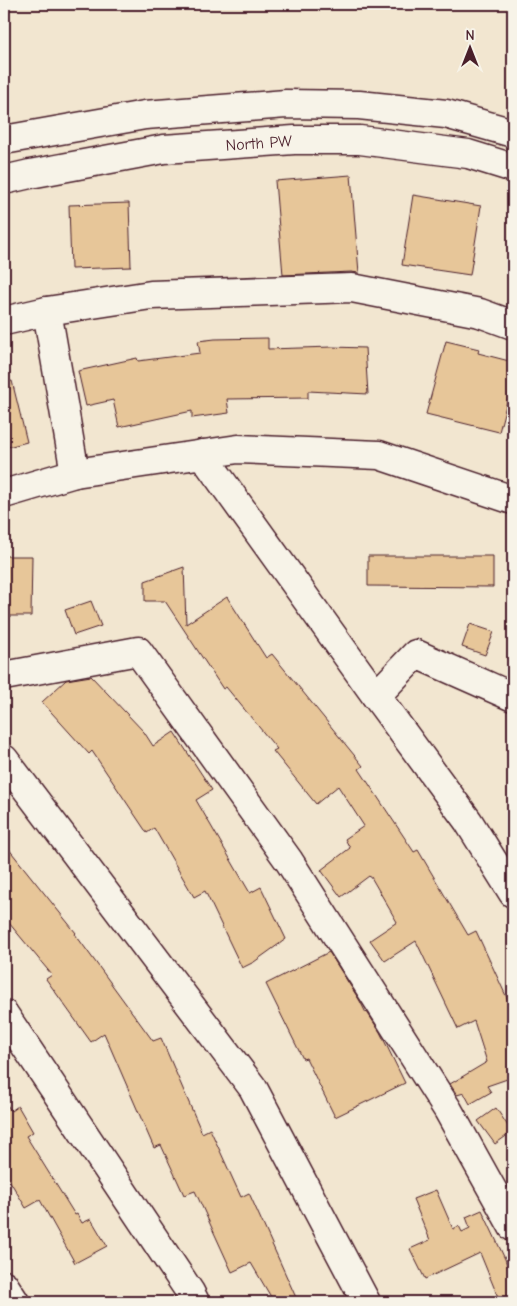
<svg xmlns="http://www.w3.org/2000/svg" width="517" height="1306" viewBox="0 0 517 1306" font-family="'Comic Neue',sans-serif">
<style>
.building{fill:#e7c699;stroke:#4a1f2b}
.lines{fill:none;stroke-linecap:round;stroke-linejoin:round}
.minor-casing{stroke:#4a1f2b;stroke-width:31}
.minor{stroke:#f7f3e8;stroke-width:28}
.labels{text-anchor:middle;stroke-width:4;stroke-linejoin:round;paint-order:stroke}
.street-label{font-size:16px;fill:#4a1f2b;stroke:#f7f3e8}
</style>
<rect width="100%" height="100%" fill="#f2e6d0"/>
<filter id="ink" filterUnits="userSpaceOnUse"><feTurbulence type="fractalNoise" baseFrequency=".02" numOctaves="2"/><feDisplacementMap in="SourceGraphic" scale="10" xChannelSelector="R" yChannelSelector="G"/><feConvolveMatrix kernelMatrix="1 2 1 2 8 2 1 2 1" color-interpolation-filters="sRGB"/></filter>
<g filter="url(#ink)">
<path class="building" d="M351,175L359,273L351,272L283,275L275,181Z
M413,195L481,206L470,275L402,265Z
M129,203L131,267L71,269L69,205Z
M268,338V349L332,347L365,348L368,394L308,391V398L227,399L229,413L192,418V411L119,427L113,400L86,406L78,371L137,358L138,361L200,353L198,341L215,339Z
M446,341L479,349L478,353L513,362V378L499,432L426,414Z
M12,381L27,442L4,448V382Z
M4,556H32L31,616H4Z
M368,556H493V587L368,586Z
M184,567L186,624L227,597L266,658L272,654L363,766L359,769L414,852L418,850L468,935L476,931L513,1011V1077L487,1086L491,1092L470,1104L464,1093L457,1095L450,1084L487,1062L474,1021L458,1029L416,941L385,961L370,940L397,922L371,877H370L369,876L341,897L321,870L350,848L345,839L364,826L338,786L316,804L273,751L277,749L226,687L223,689L165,601H145V581Z
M91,601L101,626L74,635L65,610Z
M470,624L494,632L485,655L462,647Z
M91,676L144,732L153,746L174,732L212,790L196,800L250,893L261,887L286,939L254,962L242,968L205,891L194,897L154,828L147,833L92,751L89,754L42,702L66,680Z
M4,843L76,933L75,934L153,1041L161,1038L202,1133L210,1129L241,1197L249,1193L298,1302H274L251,1263L232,1272L195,1191L184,1195L161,1145L154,1148L104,1033L91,1042L46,979L52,975L4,917Z
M329,952L360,1001L366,1013L367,1012L380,1032L405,1083L335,1117L306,1058L303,1059L266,984Z
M4,1100L11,1111L18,1106L33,1132L26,1136L75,1215L77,1214L82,1223L91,1219L107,1246L75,1263L40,1200L26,1208L4,1171Z
M496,1108L512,1132L495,1144L478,1121Z
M436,1190L453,1229L459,1226L462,1232L470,1228L466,1217L482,1210L505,1259L513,1280V1302H500L480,1253L425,1279L410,1249L430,1240L413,1199Z"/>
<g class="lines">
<defs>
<g id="minor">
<path d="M4,140L145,115L286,104L359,105L446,114L513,133"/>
<path id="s1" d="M4,180L30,174L164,149L294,140H360L468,154L513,168"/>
<path d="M47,311L75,473"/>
<path d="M4,321L47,311L151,295L352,288L480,313L513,325"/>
<path d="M202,454L376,696L468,821L513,893"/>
<path d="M4,494L75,473L238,449L379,455L513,500"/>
<path d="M4,676L138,651L289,861L448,1110L513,1227"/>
<path d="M376,696L416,654L513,697"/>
<path d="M4,759L253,1088L366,1302"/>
<path d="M4,1014L190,1292L195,1302"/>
<path d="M4,1285L15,1302"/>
</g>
</defs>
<use href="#minor" class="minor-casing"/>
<use href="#minor" class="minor"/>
</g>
</g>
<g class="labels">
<g class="street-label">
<text dy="6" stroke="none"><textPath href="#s1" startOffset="258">North PW</textPath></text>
</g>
</g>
<rect width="517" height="1306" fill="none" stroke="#f7f3e8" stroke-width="20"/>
<rect x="10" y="10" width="497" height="1286" fill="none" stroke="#4a1f2b" stroke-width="2" filter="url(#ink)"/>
<g transform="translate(470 48)" stroke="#f7f3e8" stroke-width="4" paint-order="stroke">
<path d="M0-4L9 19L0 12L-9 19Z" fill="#4a1f2b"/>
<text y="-8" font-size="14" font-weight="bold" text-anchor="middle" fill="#4a1f2b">N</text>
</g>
</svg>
